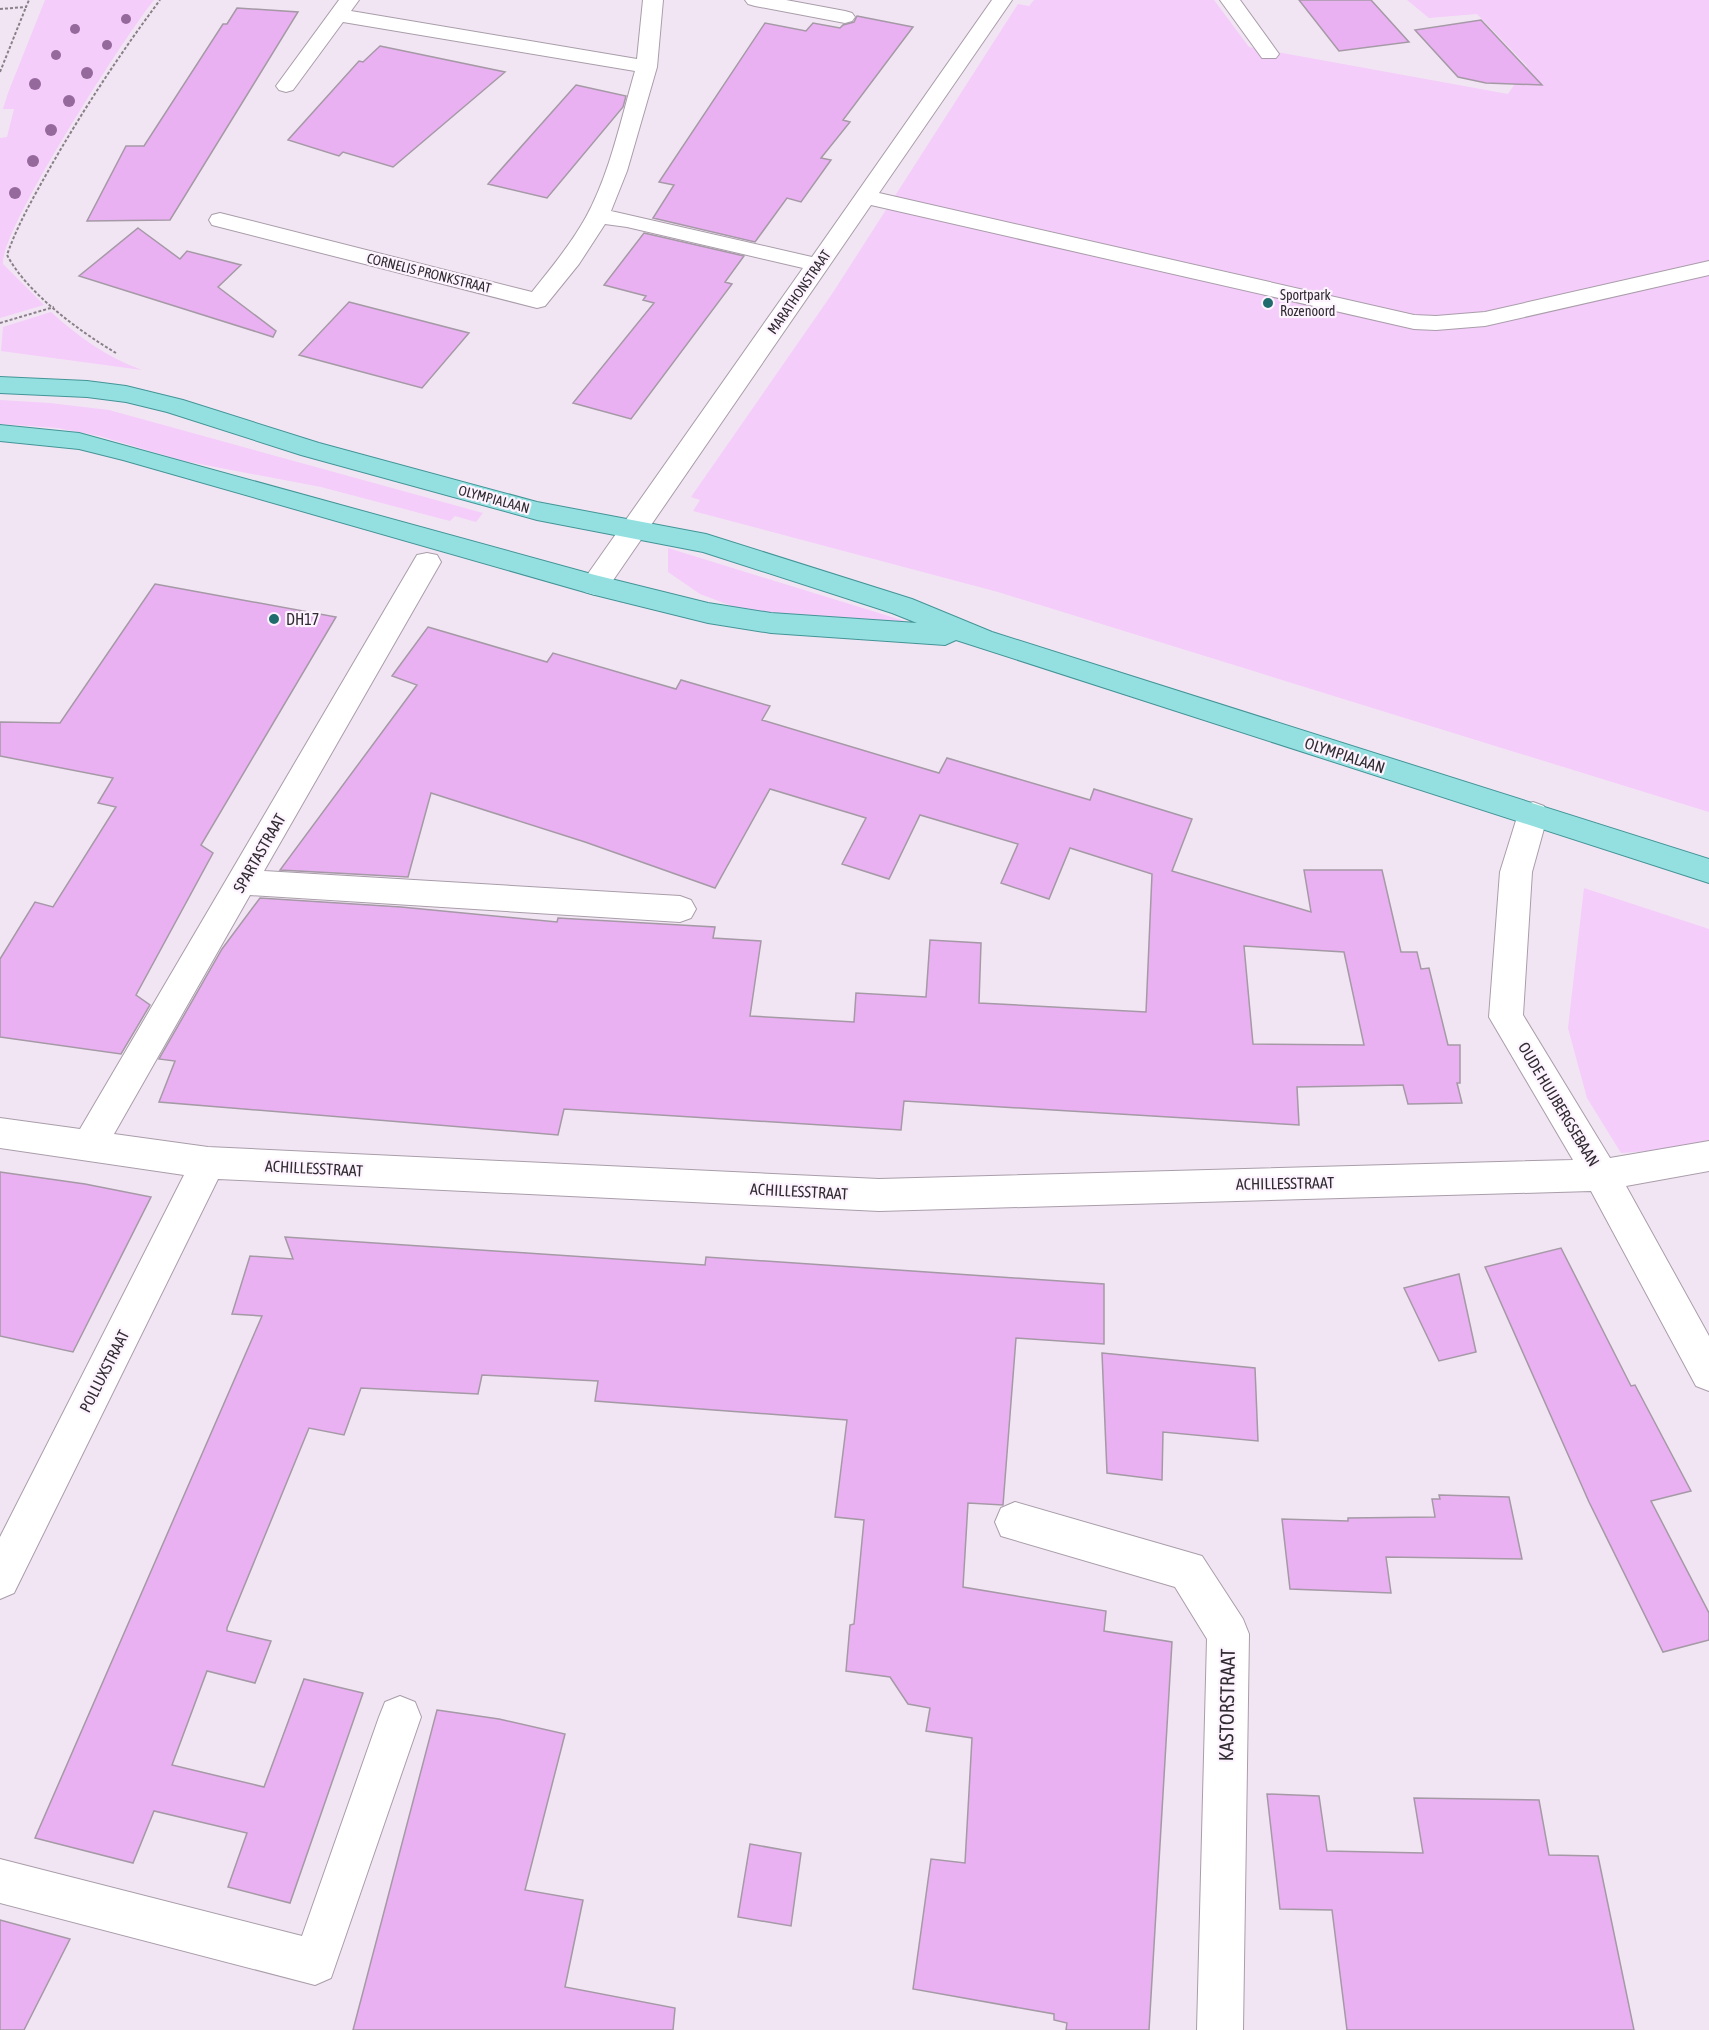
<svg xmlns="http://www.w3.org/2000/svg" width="1709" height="2030" viewBox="0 0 1709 2030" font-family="'Asap Condensed',sans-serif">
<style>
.green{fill:#f4cdfa}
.building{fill:#e9b1f2;stroke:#a599a6;stroke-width:1.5;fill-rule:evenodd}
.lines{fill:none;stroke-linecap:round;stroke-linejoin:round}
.minor-casing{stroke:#a99daa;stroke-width:2}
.major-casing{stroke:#439497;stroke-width:2}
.path{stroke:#888089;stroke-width:2;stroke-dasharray:3 2;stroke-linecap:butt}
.minor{fill:#fff;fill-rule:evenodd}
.major{fill:#94e0e1;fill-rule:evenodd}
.tree{fill:#96699c}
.poi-dot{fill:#206c6c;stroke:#fdf3ff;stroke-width:2}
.labels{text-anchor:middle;stroke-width:4.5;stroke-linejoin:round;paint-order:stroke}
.far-street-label{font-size:14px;fill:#312c32;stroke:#fdf3ff}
.far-poi-label{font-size:14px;fill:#312c32;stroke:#fdf3ff;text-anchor:start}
.poi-label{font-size:16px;fill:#312c32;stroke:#fdf3ff;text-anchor:start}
.street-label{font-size:16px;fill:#312c32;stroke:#fdf3ff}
.near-street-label{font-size:20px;fill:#312c32;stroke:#fdf3ff}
</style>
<rect width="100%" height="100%" fill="#f2e5f3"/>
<path class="green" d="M45,0H154C126,34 0,230 3,264L44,305L0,318V138L7,137L14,109H3L8,93Z
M1034,0H1214L1249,47L1508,94L1527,66L1477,14L1429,18L1407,0H1709V812L998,592L693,511L700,500L691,497L832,294L1018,4L1029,6Z
M51,312C79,337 106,357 142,370L1,351L3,327Z
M0,400L50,403L109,410L483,513L476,522L455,516L450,521L321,487L184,461L99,436L57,428L0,424Z
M668,548L924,627L750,613L700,594L668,572Z
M1584,888L1709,929V1142L1661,1150L1621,1153L1587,1098L1568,1028Z"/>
<path class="building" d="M1299,0H1371L1409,42L1339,51Z
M237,8L298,12L170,220L87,221L126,146H144L223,24H227Z
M857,16L913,27L843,120L850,122L821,158L831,160L801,202L787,198L755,242L653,218L674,185L659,182L765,23L806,31L813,23L840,28L843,25L854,22Z
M1481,20L1542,85L1486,83L1458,77L1415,30Z
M380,46L505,72L393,167L343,152L339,156L288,140L359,61L363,62Z
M576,85L626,96L623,107L547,198L488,184Z
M138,228L180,259L187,251L241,265L218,287L276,331L273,337L79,276Z
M644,233L744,256L725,282L732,284L631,419L573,403L654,303L643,300L646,296L604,285Z
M349,302L469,333L422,388L299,355Z
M155,584L336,617L201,845L213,853L136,995L150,1005L121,1054L0,1037V959L35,902L53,907L116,807L98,803L113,778L0,756V722L60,723Z
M428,627L547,662L553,653L676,689L681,680L770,706L762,720L939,773L947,758L1090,800L1094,789L1192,819L1172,871L1311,912L1304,870H1382L1401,952H1417L1421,969L1429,968L1448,1045H1460V1083H1457L1462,1103L1408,1104L1403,1085L1297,1087L1299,1125L904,1101L901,1130L564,1109L558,1135L159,1102L175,1061L159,1059L222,949L260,898L401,907L557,922L558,918L715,927L713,938L761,941L750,1016L854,1022L856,993L926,997L930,940L981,943L979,1003L1146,1012L1152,874L1070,848L1049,899L1001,883L1018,844L920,815L889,879L842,864L866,818L770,789L715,888L585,842L431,793L408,877L280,870L417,685L392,676ZM1244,946L1344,952L1364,1045L1253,1044Z
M0,1172L85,1184L151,1197L73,1352L0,1336Z
M285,1237L705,1265L706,1257L1104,1284V1344L1016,1338L1003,1505L968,1503L963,1587L1106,1611L1104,1631L1172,1642L1149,2030H1066L1067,2023L1054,2020V2014L913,1989L931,1859L965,1863L972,1738L926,1731L930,1708L908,1704L890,1677L846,1671L850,1625L854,1624L864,1520L835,1517L847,1420L595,1401L598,1381L482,1375L478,1394L361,1388L344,1435L309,1428L227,1628V1631L271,1641L255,1683L207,1671L172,1765L264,1787L304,1679L363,1693L290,1903L228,1887L247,1833L154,1811L133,1863L35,1838L262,1316L232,1314L250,1256L293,1259Z
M1561,1248L1631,1386L1635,1385L1691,1491L1651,1501L1709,1613V1640L1663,1652L1589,1502L1485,1267Z
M1459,1274L1476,1352L1439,1361L1404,1288Z
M1102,1353L1255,1368L1258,1441L1163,1432L1162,1480L1107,1473Z
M1439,1495L1509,1497L1522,1559L1386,1557L1391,1593L1290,1589L1282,1519L1348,1521V1518L1435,1517L1432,1499H1440Z
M437,1710L499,1719L565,1734L525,1890L583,1900L565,1987L675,2008L673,2030H353Z
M1267,1794L1319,1796L1327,1851L1423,1853L1414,1798L1539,1800L1549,1855L1598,1856L1634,2030H1347L1332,1910L1280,1909Z
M750,1844L801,1853L791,1926L738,1917Z
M0,1920L70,1939L24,2030H0Z"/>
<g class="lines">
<defs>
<path id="minor" d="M339,0H359L351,11L637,59L643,0H663L657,67L627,171L611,211L812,257L992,0H1012L879,193L1414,315L1436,316L1485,312L1709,261V275L1485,326L1436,330L1414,329L871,205L605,592L595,595L585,592L581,585L585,578L803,268L627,227L605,224L579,264L545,306L537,308L212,225L209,220L212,215L220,213L532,292C551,268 571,244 586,217C610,173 621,119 635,71L343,22L293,90L286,92L279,90L276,86Z
M745,0H786L845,11L852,13L855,17L852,21L845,23L755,6L748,4Z
M1220,0H1240L1279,54L1276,58H1262Z
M427,553L437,555L441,562L264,871L680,896L691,900L696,909L691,918L680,922L250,895L114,1134L208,1147L879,1179L1573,1160L1489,1017L1500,872L1518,814L1522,806L1533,802L1544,806L1548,814L1532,872L1523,1015L1610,1158L1709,1141V1171L1626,1186L1709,1336V1391L1696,1386L1591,1191L879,1211L218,1179L14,1593L0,1599V1537L184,1175L0,1148V1118L80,1129L417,555Z
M1015,1502L1202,1556L1243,1619L1249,1634L1243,2030H1197L1207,1639L1175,1587L1001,1536L995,1522L1001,1508Z
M400,1696L415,1702L421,1717L331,1978L315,1985L0,1903V1859L302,1936L379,1717L385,1702Z"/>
<path id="major" d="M0,377L87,381L126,386L183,400L319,443L537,502L706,534L912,599L992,632L1709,859V883L956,640L945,645L771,633L708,623L595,595L123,460L79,449L0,441V425L79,433L595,575L708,603L771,613L917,623L892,613L703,552L537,520L301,455L167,412L126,402L87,397L0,393Z"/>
</defs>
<use href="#minor" class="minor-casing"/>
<use href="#major" class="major-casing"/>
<path class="path" d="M0,9L26,7L29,0
M0,72L26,7
M0,323L54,307
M116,353C79,331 27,293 7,255C17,226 32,200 47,173C81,113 119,55 160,0"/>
<use href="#minor" class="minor"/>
<use href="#major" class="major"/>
</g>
<g class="tree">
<circle cx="126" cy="19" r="5"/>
<circle cx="75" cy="29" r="5"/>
<circle cx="107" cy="45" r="5"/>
<circle cx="56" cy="55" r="5"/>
<circle cx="87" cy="73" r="6"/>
<circle cx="35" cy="84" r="6"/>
<circle cx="69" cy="101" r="6"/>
<circle cx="51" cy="130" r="6"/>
<circle cx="33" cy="161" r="6"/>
<circle cx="15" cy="193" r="6"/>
</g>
<g class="poi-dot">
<circle cx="1268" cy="303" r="6"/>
<circle cx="274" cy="619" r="6"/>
</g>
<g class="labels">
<g class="far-street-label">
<text transform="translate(429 273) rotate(14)" y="5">CORNELIS PRONKSTRAAT</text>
<text transform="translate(799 292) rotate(-55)" y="5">MARATHONSTRAAT</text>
<text transform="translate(494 499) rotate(15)" y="5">OLYMPIALAAN</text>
</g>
<g class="far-poi-label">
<text x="1280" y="300">Sportpark<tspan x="1280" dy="16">Rozenoord</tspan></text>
</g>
<g class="poi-label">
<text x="286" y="625">DH17</text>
</g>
<g class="street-label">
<text transform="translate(1345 755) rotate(18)" y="6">OLYMPIALAAN</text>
<text transform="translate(259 853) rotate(-60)" y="6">SPARTASTRAAT</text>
<text transform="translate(1559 1104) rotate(59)" y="6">OUDE HUIJBERGSEBAAN</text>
<text transform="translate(314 1168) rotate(3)" y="6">ACHILLESSTRAAT</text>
<text transform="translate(1285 1183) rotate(-1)" y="6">ACHILLESSTRAAT</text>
<text transform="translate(799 1191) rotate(3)" y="6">ACHILLESSTRAAT</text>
<text transform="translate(104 1371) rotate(-63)" y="6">POLLUXSTRAAT</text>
</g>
<g class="near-street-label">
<text transform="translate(1227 1705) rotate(-89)" y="7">KASTORSTRAAT</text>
</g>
</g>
</svg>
